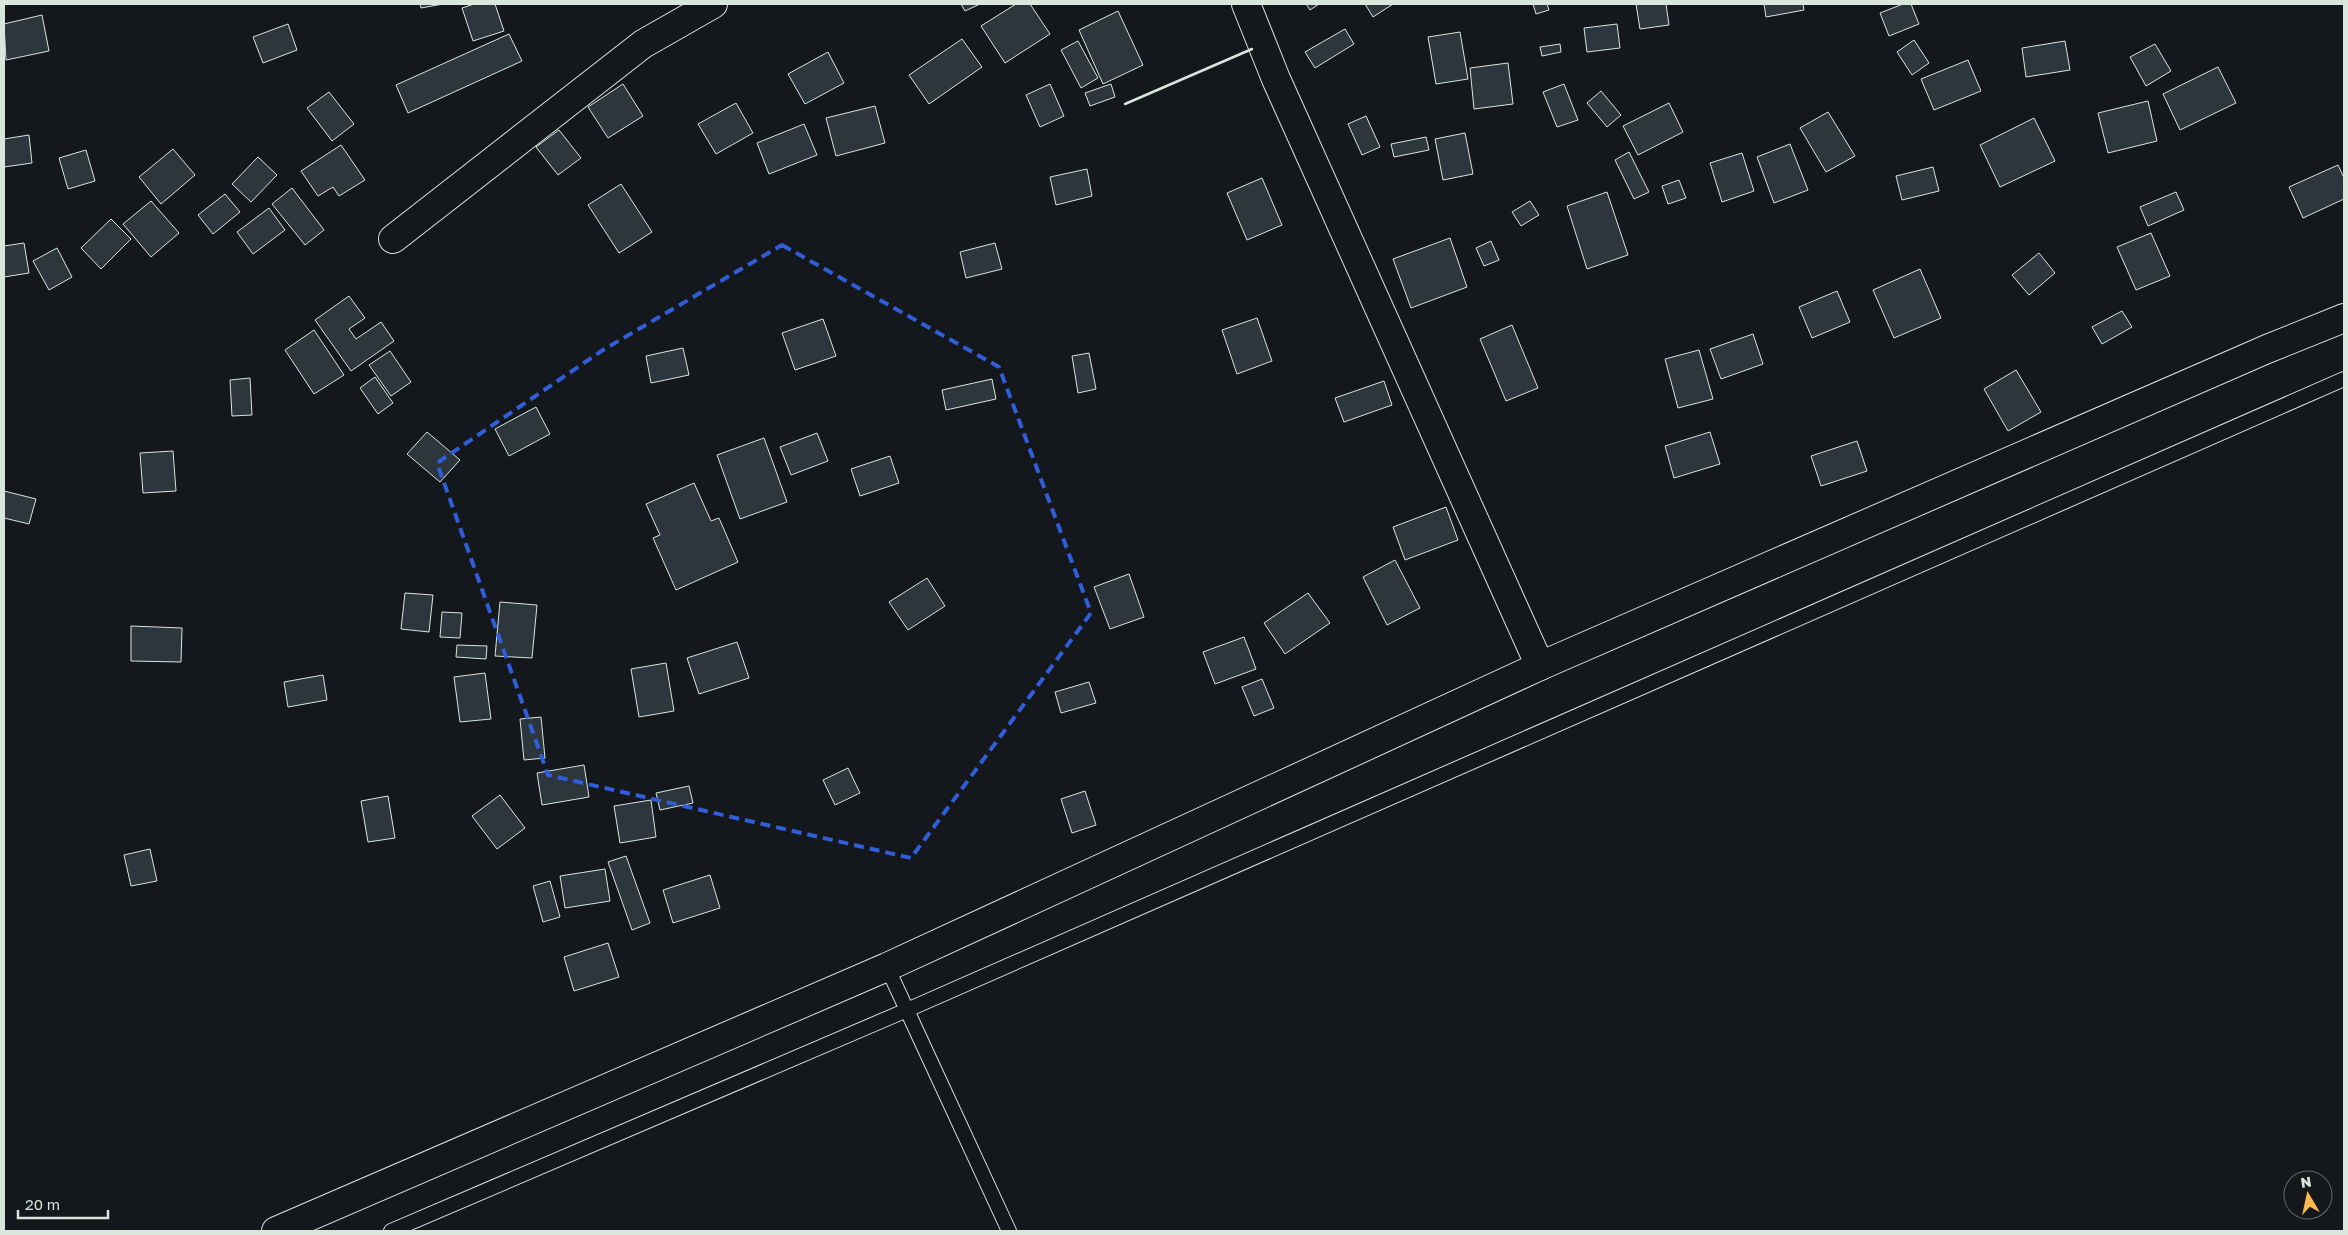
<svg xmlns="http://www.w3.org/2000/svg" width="2348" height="1235" viewBox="0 0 2348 1235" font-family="'Golos Text',sans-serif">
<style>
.building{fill:#2c363c;stroke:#d8e6dc}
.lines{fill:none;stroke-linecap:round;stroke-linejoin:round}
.lane-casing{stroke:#d8e6dc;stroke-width:16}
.street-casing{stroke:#d8e6dc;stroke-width:30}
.secondary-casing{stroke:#d8e6dc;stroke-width:30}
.lane{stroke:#14181c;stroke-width:14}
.street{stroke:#14181c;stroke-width:28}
.secondary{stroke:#14181c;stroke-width:28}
.wall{stroke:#d8e6dc;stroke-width:2.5}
.marked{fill:none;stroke:#305dd8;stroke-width:4;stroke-dasharray:10 6;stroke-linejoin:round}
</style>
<rect width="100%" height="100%" fill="#14181c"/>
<path class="building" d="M420,4H443L421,8Z
M474,4H495L504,31L473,41L462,8Z
M961,4H980L965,11Z
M1016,4H1030L1050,34L1005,63L981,26Z
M1306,4H1319L1310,10Z
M1365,4H1393L1373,17Z
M1533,4H1547L1549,10L1536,14Z
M1636,4H1666L1669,25L1640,29Z
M1764,4H1803L1804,10L1766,17Z
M1903,4H1911L1919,24L1889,36L1880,13Z
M1118,11L1143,65L1103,84L1079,30Z
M42,15L49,51L6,60L4,24Z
M288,24L297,50L263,63L253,37Z
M1617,24L1620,48L1587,52L1584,28Z
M1345,29L1354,44L1315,68L1305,52Z
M1460,32L1468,79L1436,84L1428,37Z
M509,34L522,61L408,113L396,85Z
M962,39L982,67L929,104L909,75Z
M1914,40L1929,63L1912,75L1897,52Z
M1078,41L1098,78L1081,88L1061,50Z
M2065,41L2070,70L2026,77L2022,48Z
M1560,44L1561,52L1542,56L1540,47Z
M2155,44L2171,71L2146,86L2130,57Z
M828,52L844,83L805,104L788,74Z
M1968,60L1981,91L1934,110L1921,79Z
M1508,63L1513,104L1474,109L1470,68Z
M2218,67L2236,103L2180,130L2163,94Z
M623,84L643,116L608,138L588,107Z
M1050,84L1064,116L1040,127L1026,95Z
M1111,84L1115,97L1090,106L1085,93Z
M1564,84L1578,120L1557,127L1543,92Z
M1601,91L1621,115L1607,127L1587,103Z
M329,92L354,124L332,141L307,108Z
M2148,101L2157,141L2108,153L2098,113Z
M736,103L753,133L716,154L698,124Z
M1669,103L1683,132L1638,155L1623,126Z
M875,106L885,143L836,156L826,118Z
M1828,112L1855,156L1826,172L1800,128Z
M1366,116L1380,147L1362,155L1348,124Z
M2034,118L2055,161L2000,187L1980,145Z
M804,124L817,155L769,174L757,143Z
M559,130L581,158L558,175L536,147Z
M1465,133L1473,174L1443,180L1435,139Z
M29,135L32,163L4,167V139Z
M1426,137L1429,150L1394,157L1391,144Z
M1790,144L1808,190L1774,203L1757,157Z
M341,145L365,180L339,196L333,187L318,196L301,171Z
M173,149L195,175L161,204L139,177Z
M86,150L95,181L68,189L59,158Z
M1629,152L1649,192L1634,199L1615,160Z
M1742,153L1754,191L1722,202L1710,163Z
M258,157L277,175L251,202L232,184Z
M2338,165L2344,178V199L2303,218L2289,187Z
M1933,167L1939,191L1902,200L1896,176Z
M1087,169L1092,196L1056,205L1050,177Z
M1262,178L1282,225L1247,240L1227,193Z
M1679,180L1686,198L1668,204L1662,186Z
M621,184L652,232L619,253L588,205Z
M292,188L324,230L305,245L272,204Z
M1607,192L1628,255L1587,269L1567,206Z
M2176,192L2184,210L2148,226L2140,207Z
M225,194L240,212L213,234L198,215Z
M151,201L179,233L151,257L123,224Z
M1530,201L1539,215L1521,226L1512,212Z
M269,208L285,230L253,254L237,232Z
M111,219L131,239L101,269L81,248Z
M2151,233L2170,276L2136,290L2117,247Z
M1450,238L1467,287L1411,308L1393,259Z
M1491,241L1499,260L1484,266L1476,248Z
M24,243L29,273L4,277V246Z
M995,243L1002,269L966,278L960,252Z
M57,248L72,277L49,290L33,261Z
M2039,253L2055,273L2029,295L2012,275Z
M1920,269L1941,318L1894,338L1873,290Z
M1837,291L1850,322L1812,338L1799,307Z
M349,296L365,318L349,329L356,339L381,322L394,341L351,371L315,320Z
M2122,311L2132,327L2102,344L2092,327Z
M1257,318L1272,361L1237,374L1222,330Z
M823,319L836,356L795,370L782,333Z
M1512,325L1538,388L1506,401L1480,339Z
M314,330L344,375L314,394L285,350Z
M1753,334L1763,364L1721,379L1710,349Z
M683,348L689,375L651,383L646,356Z
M1699,350L1713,399L1678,408L1665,359Z
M390,351L411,382L391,396L369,365Z
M1089,353L1096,389L1078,393L1072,356Z
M2016,370L2041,412L2008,431L1984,389Z
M375,377L393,403L378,414L360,388Z
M250,378L252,415L232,416L230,380Z
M992,379L996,399L946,410L942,390Z
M1384,381L1392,405L1344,422L1335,398Z
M536,407L550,434L509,456L495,429Z
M427,432L460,460L440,482L407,454Z
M1710,432L1720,464L1674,478L1665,446Z
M817,433L828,461L791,475L780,447Z
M764,438L787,502L740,519L717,455Z
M1857,441L1867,471L1821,486L1811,456Z
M173,451L176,491L143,493L140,453Z
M890,456L899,483L860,496L851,469Z
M694,483L711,521L719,518L738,562L676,590L653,538L660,535L646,504Z
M4,491L36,499L29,524L4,518Z
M1446,507L1458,540L1405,560L1393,527Z
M1395,560L1420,608L1387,625L1363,577Z
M1129,574L1144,617L1110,629L1094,587Z
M927,578L945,606L908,630L889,602Z
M405,593L433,595L429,632L401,629Z
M1308,593L1330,623L1285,654L1264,623Z
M500,602L537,605L532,658L495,656Z
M442,612L462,613L460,638L440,637Z
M131,626L182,628L181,662L131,661Z
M1244,637L1256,669L1215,684L1203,652Z
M737,642L749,678L699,694L687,658Z
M457,645L487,646L486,659L456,657Z
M666,663L674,711L639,717L631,669Z
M485,673L491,719L460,722L454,677Z
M323,675L327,700L288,707L284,682Z
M1262,679L1274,708L1254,716L1242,687Z
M1089,682L1096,703L1061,713L1055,692Z
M541,717L545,758L524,760L520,719Z
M584,765L589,797L542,805L537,773Z
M848,768L860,793L835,805L823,780Z
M689,786L693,803L660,810L656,793Z
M1085,791L1096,825L1072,833L1061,799Z
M500,795L525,828L497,849L472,816Z
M388,796L395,838L368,842L361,801Z
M651,800L656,837L620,843L614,806Z
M150,849L157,881L131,886L124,855Z
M626,856L650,923L632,930L608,862Z
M605,869L610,901L565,908L560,876Z
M710,875L720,908L673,923L663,890Z
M550,881L560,917L543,922L533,886Z
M608,943L619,977L574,991L564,957Z"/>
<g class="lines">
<defs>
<path id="lane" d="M887,967L1009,1231
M391,1231L907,1010L2344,379"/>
<path id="street" d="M1246,4L1276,79L1540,666
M393,239L643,44L713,4"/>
<path id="secondary" d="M276,1231L887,967L1540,666L2267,349L2344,318"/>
</defs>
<use href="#lane" class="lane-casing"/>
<use href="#street" class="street-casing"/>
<use href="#secondary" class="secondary-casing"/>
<use href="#lane" class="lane"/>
<use href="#street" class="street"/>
<use href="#secondary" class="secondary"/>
<path class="wall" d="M1125,104L1252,49"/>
</g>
<path class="marked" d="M782,245L999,367L1091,613L911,858L548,775L437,463L603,350Z"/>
<rect width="2348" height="1235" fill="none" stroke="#d8e6dc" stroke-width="10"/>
<g transform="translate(2308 1195) rotate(351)"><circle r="24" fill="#14181c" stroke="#626a69"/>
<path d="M0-4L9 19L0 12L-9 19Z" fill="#ffb74d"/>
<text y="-8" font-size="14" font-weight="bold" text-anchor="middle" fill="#d8e6dc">N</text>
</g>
<path d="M18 1210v8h90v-8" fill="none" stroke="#d8e6dc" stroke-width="2.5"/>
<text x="25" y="1210" font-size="15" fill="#d8e6dc" stroke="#14181c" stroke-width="4" paint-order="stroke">20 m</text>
</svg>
